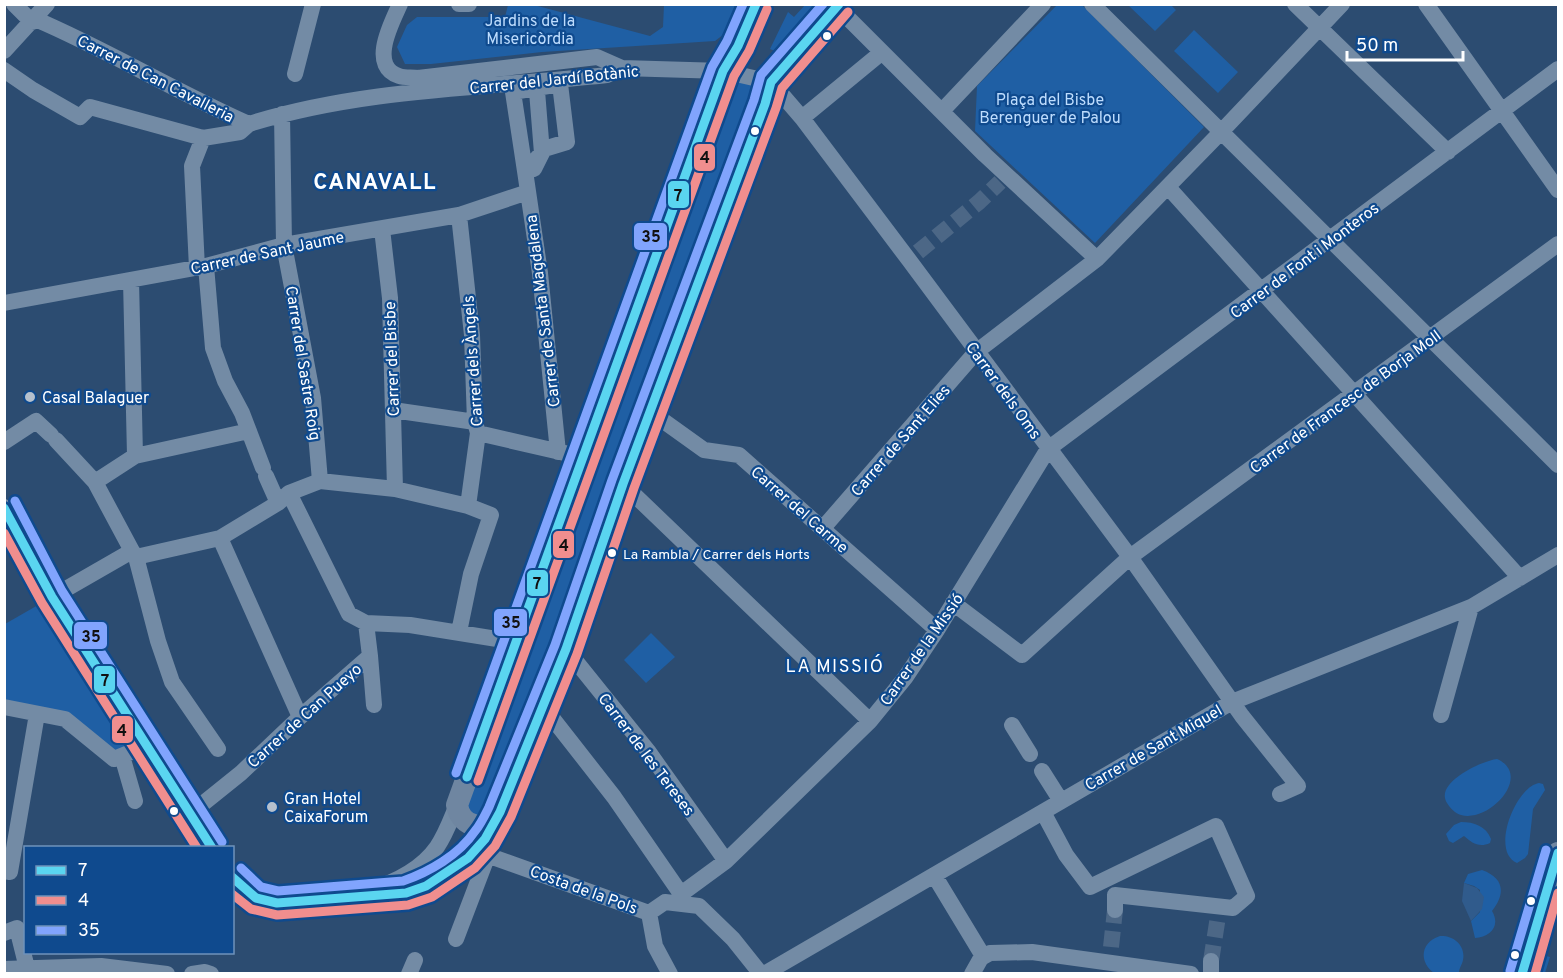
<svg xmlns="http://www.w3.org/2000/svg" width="1563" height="978" viewBox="0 0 1563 978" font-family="Overpass,sans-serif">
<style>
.green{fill:#1f5fa4}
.water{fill:#305b8c}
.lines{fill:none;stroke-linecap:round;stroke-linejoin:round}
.street-tunnel{stroke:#4c6786;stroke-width:16;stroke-dasharray:16 8;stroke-linecap:butt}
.street{stroke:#738ba5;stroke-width:16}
.secondary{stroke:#6f86a1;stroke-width:22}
.bus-1-casing{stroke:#0f4a8e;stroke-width:14}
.bus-2-casing{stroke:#0f4a8e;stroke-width:14}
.bus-3-casing{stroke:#0f4a8e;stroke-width:14}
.bus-1{stroke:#5ad5f0;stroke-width:9}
.bus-2{stroke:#f08e8e;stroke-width:9}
.bus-3{stroke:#81a4fd;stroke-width:9}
.bus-dot{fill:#fff;stroke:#0f4a8e;stroke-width:2}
.poi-dot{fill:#b5c0cd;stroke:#0f4a8e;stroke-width:2}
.labels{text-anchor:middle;stroke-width:4.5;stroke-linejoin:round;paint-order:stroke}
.bus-label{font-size:14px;fill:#fff;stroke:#0f4a8e;text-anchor:start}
.park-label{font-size:16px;fill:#beddfe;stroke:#0f4a8e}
.street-label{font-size:16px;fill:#fff;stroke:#0f4a8e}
.poi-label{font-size:16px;fill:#fff;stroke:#0f4a8e;text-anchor:start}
.neighbourhood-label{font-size:18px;letter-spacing:1.5px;fill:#fff;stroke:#0f4a8e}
.district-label{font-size:22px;font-weight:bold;letter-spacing:1.5px;fill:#fff;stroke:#0f4a8e}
.line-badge{stroke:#0f4a8e;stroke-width:2}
.pale-badge-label{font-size:16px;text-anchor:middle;font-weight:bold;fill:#111}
</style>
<rect width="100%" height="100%" fill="#2c4c71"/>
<path class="green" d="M1058,4L1082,5L1204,127L1095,243L975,131L977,86Z
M508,5H534L650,36L663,27L664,5H736L728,31L715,41L542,52L431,64H405L397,47L407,25L417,17H505Z
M805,5H820L779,53L770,49L788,12L794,17Z
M1128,5H1171L1176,10L1155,31Z
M1194,30L1238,72L1218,93L1174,51Z
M725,79L765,87L698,274L490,819L464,813Z
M52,597L146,746L114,759L65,719L5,707V624Z
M651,633L675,657L646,683L624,660Z
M1497,759C1533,775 1490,823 1461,815C1455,813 1451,809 1447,803C1434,783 1481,761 1497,759Z
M1539,783L1543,784L1545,790L1533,809L1528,854L1525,858L1517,863C1490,852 1515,787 1539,783Z
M1461,822C1474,822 1486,826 1491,839L1490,843C1479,848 1472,843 1464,836L1453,843L1449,841L1446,834L1454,825Z
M1482,870C1504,878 1506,893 1492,911C1501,926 1490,937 1475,938L1471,921L1480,912V890L1474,886L1464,883L1468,874Z
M1440,936C1453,935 1466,945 1463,960C1462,965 1459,968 1459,973H1434C1418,961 1421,942 1440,936Z
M1539,954L1550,957L1545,973L1534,974Z"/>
<path class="water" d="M1464,883L1477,888L1484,897L1482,909L1471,921L1462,901Z"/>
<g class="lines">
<path class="street-tunnel" d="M918,252L979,202L1000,182
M1111,947L1115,910
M1211,961L1219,910"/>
<path class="street" d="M14,4L32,22
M400,4C392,22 368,66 399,76C405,78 412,77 418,78L597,57L622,68
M459,4H469
M1092,4L1558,465
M1295,4L1448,152
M1426,4L1558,190
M837,7L985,155L1097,259
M35,19C108,50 176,92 249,124C364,88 488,88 607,75L622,68L723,71L771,82L802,118L909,260L1130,557L1242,716L1298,786L1280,794
M4,51L47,4
M4,70L33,90L80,117L90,107L203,138L240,132L249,124
M295,74L313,4
M545,81L537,91L542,153L525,171L540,273L558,452
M560,84L567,142L544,149L534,169L525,171L513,92Z
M942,111L1043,4
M282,114L284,245L313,398L320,481
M802,118L881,53
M1168,187L1520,578
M459,215L472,335L475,422L478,433L468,506
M382,229L390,298L395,489
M206,266L213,348L225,381L242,413L263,468
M197,268L192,166L203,138
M131,280L135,456
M4,303L206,266L284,245L459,215L528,192
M393,410L475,422
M651,412L704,450L739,455L937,630
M478,433L582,457
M56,440L95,482L132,551
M4,442L36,421L51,435
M266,476L278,503
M95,482L135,456L249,431
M623,484L870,721
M289,493L349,614L366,623L410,625L515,642
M4,507L52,597L212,848
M823,528L976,352L1097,259L1221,132L1342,4
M220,538L300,717
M136,557L158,641L172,682L218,749
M52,597L132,551L136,557L220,538L278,503L289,493L320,481L395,489L468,506L491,515L471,574L459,632
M953,603L1022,655L1130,557L1558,244
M566,649L648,751L726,861
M370,656L374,705
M542,705L614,797L681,894L726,861L870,721L905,678L937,630L1048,449L1558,69
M4,707L65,719L114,759L146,746
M1441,715L1471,607
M1012,725L1030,754
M122,756L135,801
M1042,771L1061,801
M1043,812L1066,855L1090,887L1216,826L1247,896L1233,908L1115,895
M190,814L241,773L300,717L370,656L366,623
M484,854L649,913L665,902L699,906L733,939L761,974
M4,871L10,872L37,714
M934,875L983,956
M232,876L240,885L256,898L277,903L384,896L406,893L426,886L468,858L485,839L497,818
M367,891C393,883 421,870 437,847C446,834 451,819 457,805
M1115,910V895
M649,913L655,946L670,974
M4,933L17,928L27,968
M456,939L488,855
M4,969L101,966L167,974
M192,974L205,972L211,974
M409,974L415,960
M764,974L1232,702L1471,607L1558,555
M972,974L981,958L990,953L1032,952L1191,974
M1211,974V961"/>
<path class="secondary" d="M756,4L738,46L723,71L457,805C461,829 488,833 500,812L566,649L623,484L765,104L771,82L839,4
M1522,974L1558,853"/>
<defs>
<path id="bus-1" d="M4,508L52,597L212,848
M467,777L723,71L738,46L756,4
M232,877L256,898L277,903L406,893L426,886L468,858L485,839L500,812L566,649L623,484L765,104L771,82L839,4
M1522,974L1558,853"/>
<path id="bus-2" d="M4,533L42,603L197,848
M478,781L734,76L749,51L767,9
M232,894L251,909L277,915L408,905L432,897L475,868L495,846L511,817L577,654L634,488L776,108L782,88L848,12
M1535,974L1558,893"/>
<path id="bus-3" d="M15,501L62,591L222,842
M456,773L712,67L727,41L743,4
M241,868L261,887L278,891L403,881C429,872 459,855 475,831C481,824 485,815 489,807L555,645L612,480L754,100L761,75L823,4
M1510,971L1546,850"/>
</defs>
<use href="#bus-1" class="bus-1-casing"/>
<use href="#bus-2" class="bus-2-casing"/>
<use href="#bus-3" class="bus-3-casing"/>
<use href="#bus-1" class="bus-1"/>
<use href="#bus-2" class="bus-2"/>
<use href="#bus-3" class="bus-3"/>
</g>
<g class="bus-dot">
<circle cx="827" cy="36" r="5"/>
<circle cx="755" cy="131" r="5"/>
<circle cx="612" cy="553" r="5"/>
<circle cx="174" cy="811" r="5"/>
<circle cx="1531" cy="901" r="5"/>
<circle cx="1515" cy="955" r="5"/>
</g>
<g class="poi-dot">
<circle cx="30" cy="397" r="6"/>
<circle cx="272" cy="807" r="6"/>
</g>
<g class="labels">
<g class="bus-label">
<text x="623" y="559">La Rambla / Carrer dels Horts</text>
</g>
<g class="park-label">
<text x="530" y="26">Jardins de la<tspan x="530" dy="18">Misericòrdia</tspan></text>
<text x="1050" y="105">Plaça del Bisbe<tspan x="1050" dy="18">Berenguer de Palou</tspan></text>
</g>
<g class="street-label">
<text transform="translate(156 78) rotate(27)" y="6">Carrer de Can Cavalleria</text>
<text transform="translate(554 79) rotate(-6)" y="6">Carrer del Jardí Botànic</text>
<text transform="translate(267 252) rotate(-12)" y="6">Carrer de Sant Jaume</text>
<text transform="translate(1304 260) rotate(-37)" y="6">Carrer de Font i Monteros</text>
<text transform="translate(542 311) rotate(-97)" y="6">Carrer de Santa Magdalena</text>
<text transform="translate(391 359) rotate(-92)" y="6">Carrer del Bisbe</text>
<text transform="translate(472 361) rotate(-94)" y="6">Carrer dels Àngels</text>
<text transform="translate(304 363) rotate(81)" y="6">Carrer del Sastre Roig</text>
<text transform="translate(1004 390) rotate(54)" y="6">Carrer dels Oms</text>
<text transform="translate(1345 401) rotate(-36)" y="6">Carrer de Francesc de Borja Moll</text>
<text transform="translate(900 440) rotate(-49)" y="6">Carrer de Sant Elies</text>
<text transform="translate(800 509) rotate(41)" y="6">Carrer del Carme</text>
<text transform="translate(921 649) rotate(-55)" y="6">Carrer de la Missió</text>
<text transform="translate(304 715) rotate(-42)" y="6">Carrer de Can Pueyo</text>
<text transform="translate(1153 747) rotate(-30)" y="6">Carrer de Sant Miquel</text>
<text transform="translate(647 754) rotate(53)" y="6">Carrer de les Tereses</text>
<text transform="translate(584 889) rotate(20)" y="6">Costa de la Pols</text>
</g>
<g class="poi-label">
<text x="42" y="403">Casal Balaguer</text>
<text x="284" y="804">Gran Hotel<tspan x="284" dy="18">CaixaForum</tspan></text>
</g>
<g class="neighbourhood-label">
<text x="835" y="672">LA MISSIÓ</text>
</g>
<g class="district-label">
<text x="375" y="189">CANAVALL</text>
</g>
</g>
<g class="line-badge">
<rect x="693" y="143" width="23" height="29" rx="6" fill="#f08e8e"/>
<rect x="667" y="180" width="23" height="29" rx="6" fill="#5ad5f0"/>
<rect x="633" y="222" width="35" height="29" rx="6" fill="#81a4fd"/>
<rect x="552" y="530" width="23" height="29" rx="6" fill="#f08e8e"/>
<rect x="526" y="569" width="23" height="28" rx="6" fill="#5ad5f0"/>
<rect x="493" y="608" width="35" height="29" rx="6" fill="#81a4fd"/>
<rect x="73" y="621" width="35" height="29" rx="6" fill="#81a4fd"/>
<rect x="93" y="665" width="23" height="29" rx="6" fill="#5ad5f0"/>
<rect x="111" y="715" width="23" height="29" rx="6" fill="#f08e8e"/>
</g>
<g class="pale-badge-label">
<text x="705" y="163">4</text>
<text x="678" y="201">7</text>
<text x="651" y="242">35</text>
<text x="564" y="551">4</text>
<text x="537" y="589">7</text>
<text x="511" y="628">35</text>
<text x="91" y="642">35</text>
<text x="105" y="686">7</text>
<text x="122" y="736">4</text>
</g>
<rect width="1563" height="978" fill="none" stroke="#ffffff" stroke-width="12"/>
<rect x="24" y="846" width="210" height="108" fill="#0f4a8e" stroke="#6f92bb" stroke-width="1.5"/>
<rect x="36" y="866" width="30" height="9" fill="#5ad5f0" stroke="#6f92bb" stroke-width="1.5"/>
<text x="78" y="876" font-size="18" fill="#ffffff">7</text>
<rect x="36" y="896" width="30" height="9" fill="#f08e8e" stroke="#6f92bb" stroke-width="1.5"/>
<text x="78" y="906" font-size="18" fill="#ffffff">4</text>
<rect x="36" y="926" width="30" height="9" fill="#81a4fd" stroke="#6f92bb" stroke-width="1.5"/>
<text x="78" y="936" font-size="18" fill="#ffffff">35</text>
<path d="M1347 51v9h116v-9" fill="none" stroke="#ffffff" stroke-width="3"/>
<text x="1356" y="51" font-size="18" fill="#ffffff" stroke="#0f4a8e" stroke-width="4.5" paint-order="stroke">50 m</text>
</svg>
